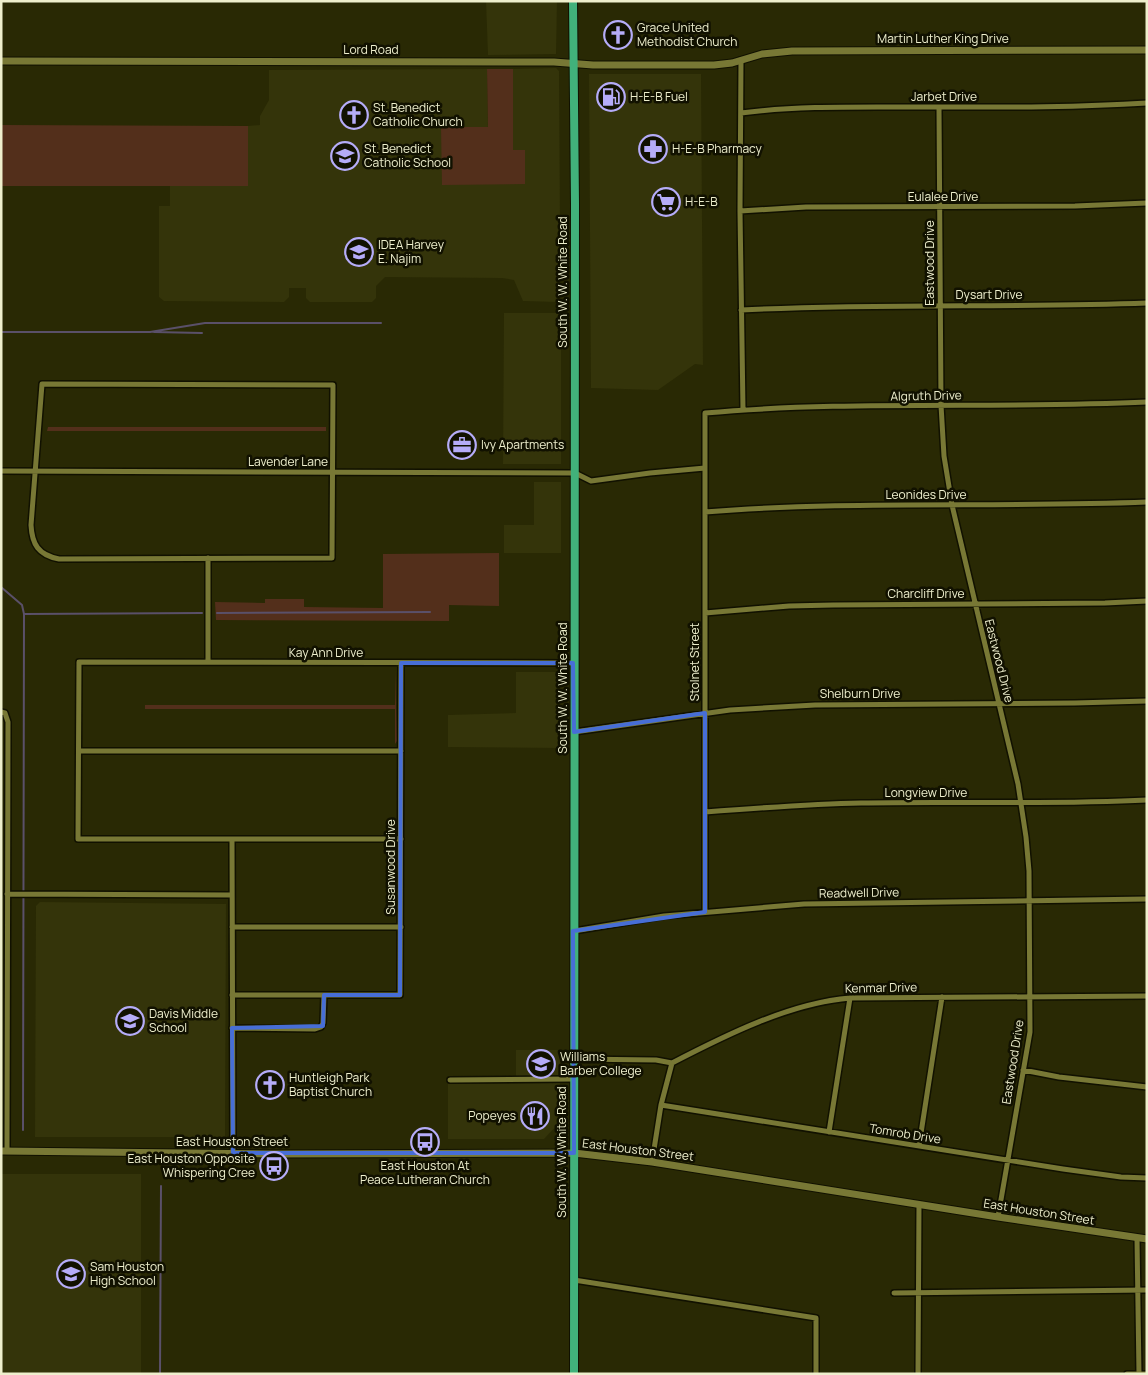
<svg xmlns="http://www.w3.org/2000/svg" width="1148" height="1375" viewBox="0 0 1148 1375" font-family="Manrope,sans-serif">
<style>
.built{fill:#34340a}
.green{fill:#532f1b}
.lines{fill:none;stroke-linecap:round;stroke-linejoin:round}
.stream{stroke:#5a5069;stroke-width:2}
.street-casing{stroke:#110;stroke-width:8}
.secondary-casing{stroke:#110;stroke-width:9}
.primary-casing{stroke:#110;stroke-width:10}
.street{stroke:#787835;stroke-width:5}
.secondary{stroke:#787835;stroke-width:7}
.primary{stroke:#41b17b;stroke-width:8}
.marked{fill:none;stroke:#476ed6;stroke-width:4;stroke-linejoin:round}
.labels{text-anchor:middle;stroke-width:5;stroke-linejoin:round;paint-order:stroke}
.poi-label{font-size:12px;fill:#eeefcd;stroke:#110;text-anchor:start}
.street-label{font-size:12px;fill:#eeefcd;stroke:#110}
</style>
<rect width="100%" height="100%" fill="#292904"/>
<path class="built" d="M486,1H557L556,54L488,55Z
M556,68L559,71L560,227L558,302L523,301L514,280L502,278L385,277L376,286V298L372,302H310L306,298V288H289V297L284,302L164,301L159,297V206H170V185H248V126L260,125V116L269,100V70L487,69L488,127L442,184H525V150H513V69Z
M589,74H701L703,365L695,364L658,390L591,388Z
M504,313H561V464H503Z
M534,482H561V553H504V525H534Z
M516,672H559V748L448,747V715L516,713Z
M40,902L226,904L225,1137H35L36,906Z
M516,1050H560V1076H516Z
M560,1083V1122L544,1139H448V1084Z
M1,1174H141V1374H1Z"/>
<path class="green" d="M487,69H513V150H525V184L442,185L441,127H488Z
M1,125L248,126V186H1Z
M48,427H326V431H47Z
M499,553V606L449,605V621L216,620L215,602L265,603V599H304V607L383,608V554Z
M395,670L397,741L395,744V709H145V705H395Z"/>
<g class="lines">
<path class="stream" d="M1,332H150L205,323H381
M154,332L202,333
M1,587L22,605L24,614L23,1130
M217,613L430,612
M25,614L202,613
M160,1374L161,1186"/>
<defs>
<path id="street" d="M741,60L740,211L743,409
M939,107L941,405L944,456L952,505L1018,784L1026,837L1029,871L1030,1032L998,1217
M741,113C796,106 852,107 907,107C987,107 1067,108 1147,103
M740,211L806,207L1075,206L1147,203
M741,310C876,303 1012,308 1147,303
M42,384L333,385L332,558L59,559C38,555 32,544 31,525Z
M1,471L575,473L591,481L650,473L705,468
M705,512C852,500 1000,508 1147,502
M705,613L789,606L833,605L1105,603L1147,601
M208,662V558
M1,712L5,713L8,722L7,1151
M574,732L730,710L815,705L1075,703L1147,701
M79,751H401
M705,812C757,808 809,804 861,803C956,801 1052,805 1147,800
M232,839L233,1153
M401,839H78L79,662L573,663
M7,894L232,895
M705,912V413C852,400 1000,409 1147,402
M232,927H401
M574,931L664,916L804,904L1147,899
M232,995H400L401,663
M232,1028L315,1029L321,1027L323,1023L324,995
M574,1059L656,1060L672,1063
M1023,1070L1059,1077L1147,1087
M450,1080L574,1079
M661,1105L1063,1169L1121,1177L1147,1178
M829,1132L850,998
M919,1146L942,997
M652,1162L661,1105L672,1063C726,1035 790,1003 850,998L1147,996
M1137,1238L1139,1374
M574,1280L816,1318V1374
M894,1293L1147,1290
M918,1374L919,1204
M1127,1374H1147"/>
<path id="secondary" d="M1,61L554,62L593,65H714L732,63L762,54L792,51L1147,50
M1,1151L273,1154L574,1153L652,1162L998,1217L1147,1239"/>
<path id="primary" d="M573,1L575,204L574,1374"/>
</defs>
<use href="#street" class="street-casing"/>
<use href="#secondary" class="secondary-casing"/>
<use href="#primary" class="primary-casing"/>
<use href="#street" class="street"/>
<use href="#secondary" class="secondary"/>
<use href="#primary" class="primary"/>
</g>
<path class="marked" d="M401,663H573L574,732L705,713V912L573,931L574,1153H233L232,1028L323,1026L324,995H400Z"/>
<defs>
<symbol id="church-ring" viewBox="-11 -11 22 22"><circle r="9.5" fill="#110" stroke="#b5acf8" stroke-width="1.5"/><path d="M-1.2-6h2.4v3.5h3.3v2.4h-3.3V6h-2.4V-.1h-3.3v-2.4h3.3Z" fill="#b5acf8"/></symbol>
<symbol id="fuel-ring" viewBox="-11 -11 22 22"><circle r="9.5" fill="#110" stroke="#b5acf8" stroke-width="1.5"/><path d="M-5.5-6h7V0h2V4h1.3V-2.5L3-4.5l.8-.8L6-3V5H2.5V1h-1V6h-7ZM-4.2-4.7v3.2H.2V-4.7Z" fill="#b5acf8"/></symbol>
<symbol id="pharmacy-ring" viewBox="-11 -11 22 22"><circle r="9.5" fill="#110" stroke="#b5acf8" stroke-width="1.5"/><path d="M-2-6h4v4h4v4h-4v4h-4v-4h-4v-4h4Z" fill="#b5acf8"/></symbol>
<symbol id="school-ring" viewBox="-11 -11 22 22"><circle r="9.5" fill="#110" stroke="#b5acf8" stroke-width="1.5"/><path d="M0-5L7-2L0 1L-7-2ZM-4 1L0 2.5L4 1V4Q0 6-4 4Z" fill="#b5acf8"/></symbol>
<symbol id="supermarket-ring" viewBox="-11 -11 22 22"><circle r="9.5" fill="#110" stroke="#b5acf8" stroke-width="1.5"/><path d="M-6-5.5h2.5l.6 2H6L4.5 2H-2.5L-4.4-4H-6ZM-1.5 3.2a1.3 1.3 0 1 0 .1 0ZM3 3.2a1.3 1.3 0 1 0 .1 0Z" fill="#b5acf8"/></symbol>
<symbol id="office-ring" viewBox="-11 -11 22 22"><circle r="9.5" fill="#110" stroke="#b5acf8" stroke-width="1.5"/><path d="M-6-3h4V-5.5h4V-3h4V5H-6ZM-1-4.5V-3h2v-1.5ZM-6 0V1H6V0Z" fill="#b5acf8"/></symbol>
<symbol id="university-ring" viewBox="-11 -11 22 22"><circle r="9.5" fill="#110" stroke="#b5acf8" stroke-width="1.5"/><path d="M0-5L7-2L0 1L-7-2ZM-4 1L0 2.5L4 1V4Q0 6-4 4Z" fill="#b5acf8"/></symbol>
<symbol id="restaurant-ring" viewBox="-11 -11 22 22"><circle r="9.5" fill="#110" stroke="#b5acf8" stroke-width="1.5"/><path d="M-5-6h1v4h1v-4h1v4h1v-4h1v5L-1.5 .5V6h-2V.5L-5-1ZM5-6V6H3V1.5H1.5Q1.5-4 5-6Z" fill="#b5acf8"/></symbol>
<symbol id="bus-ring" viewBox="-11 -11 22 22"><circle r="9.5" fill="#110" stroke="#b5acf8" stroke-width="1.5"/><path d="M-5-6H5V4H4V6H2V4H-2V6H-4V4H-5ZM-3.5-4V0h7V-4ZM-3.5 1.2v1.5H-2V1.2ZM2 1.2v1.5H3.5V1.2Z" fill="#b5acf8"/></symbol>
</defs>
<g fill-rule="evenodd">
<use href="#church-ring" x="602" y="19" width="32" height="32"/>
<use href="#fuel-ring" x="595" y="81" width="32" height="32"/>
<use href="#church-ring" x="338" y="99" width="32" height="32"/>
<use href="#pharmacy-ring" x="637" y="133" width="32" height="32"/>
<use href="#school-ring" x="329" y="140" width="32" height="32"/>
<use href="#supermarket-ring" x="650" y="186" width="32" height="32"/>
<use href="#school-ring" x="343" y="236" width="32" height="32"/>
<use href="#office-ring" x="446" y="429" width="32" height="32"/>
<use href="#school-ring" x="114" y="1005" width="32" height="32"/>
<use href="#university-ring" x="525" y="1048" width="32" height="32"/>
<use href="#church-ring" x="254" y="1069" width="32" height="32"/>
<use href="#restaurant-ring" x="519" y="1100" width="32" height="32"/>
<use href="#bus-ring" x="409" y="1126" width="32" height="32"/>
<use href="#bus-ring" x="258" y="1150" width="32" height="32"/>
<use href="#school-ring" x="55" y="1258" width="32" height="32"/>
</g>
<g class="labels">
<g class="poi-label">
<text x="637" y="32">Grace United<tspan x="637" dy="14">Methodist Church</tspan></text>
<text x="630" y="101">H-E-B Fuel</text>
<text x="373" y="112">St. Benedict<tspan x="373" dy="14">Catholic Church</tspan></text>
<text x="364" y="153">St. Benedict<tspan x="364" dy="14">Catholic School</tspan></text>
<text x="672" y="153">H-E-B Pharmacy</text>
<text x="685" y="206">H-E-B</text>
<text x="378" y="249">IDEA Harvey<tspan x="378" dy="14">E. Najim</tspan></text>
<text x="481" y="449">Ivy Apartments</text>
<text x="149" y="1018">Davis Middle<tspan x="149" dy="14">School</tspan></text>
<text x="560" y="1061">Williams<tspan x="560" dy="14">Barber College</tspan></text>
<text x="289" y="1082">Huntleigh Park<tspan x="289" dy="14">Baptist Church</tspan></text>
<text x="516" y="1120" text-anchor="end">Popeyes</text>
<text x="255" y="1163" text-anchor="end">East Houston Opposite<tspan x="255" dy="14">Whispering Cree</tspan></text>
<text x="425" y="1170" text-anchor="middle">East Houston At<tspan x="425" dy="14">Peace Lutheran Church</tspan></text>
<text x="90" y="1271">Sam Houston<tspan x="90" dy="14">High School</tspan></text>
</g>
<g class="street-label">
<text x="943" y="43">Martin Luther King Drive</text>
<text x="371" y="54">Lord Road</text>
<text x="944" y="101">Jarbet Drive</text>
<text x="943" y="201">Eulalee Drive</text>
<text transform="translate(930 263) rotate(-90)" y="4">Eastwood Drive</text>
<text transform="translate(563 282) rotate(-90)" y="4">South W. W. White Road</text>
<text x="989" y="299">Dysart Drive</text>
<text transform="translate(926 396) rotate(-1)" y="4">Algruth Drive</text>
<text x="288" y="466">Lavender Lane</text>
<text x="926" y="499">Leonides Drive</text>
<text x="926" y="598">Charcliff Drive</text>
<text x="326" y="657">Kay Ann Drive</text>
<text transform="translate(999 661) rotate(76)" y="4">Eastwood Drive</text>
<text transform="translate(695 662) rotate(-90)" y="4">Stolnet Street</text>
<text transform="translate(563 688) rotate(-90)" y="4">South W. W. White Road</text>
<text x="860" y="698">Shelburn Drive</text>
<text x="926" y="797">Longview Drive</text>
<text transform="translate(391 867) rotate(-90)" y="4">Susanwood Drive</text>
<text transform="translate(859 893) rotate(-1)" y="4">Readwell Drive</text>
<text transform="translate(881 988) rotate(-1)" y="4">Kenmar Drive</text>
<text transform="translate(1013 1062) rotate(-81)" y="4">Eastwood Drive</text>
<text transform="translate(905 1134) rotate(9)" y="4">Tomrob Drive</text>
<text x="232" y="1146">East Houston Street</text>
<text transform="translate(638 1150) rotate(7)" y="4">East Houston Street</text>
<text transform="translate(562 1152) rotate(-90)" y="4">South W. W. White Road</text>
<text transform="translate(1039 1212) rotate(9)" y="4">East Houston Street</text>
</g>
</g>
<rect width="1148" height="1375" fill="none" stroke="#eeefcd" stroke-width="5"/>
</svg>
